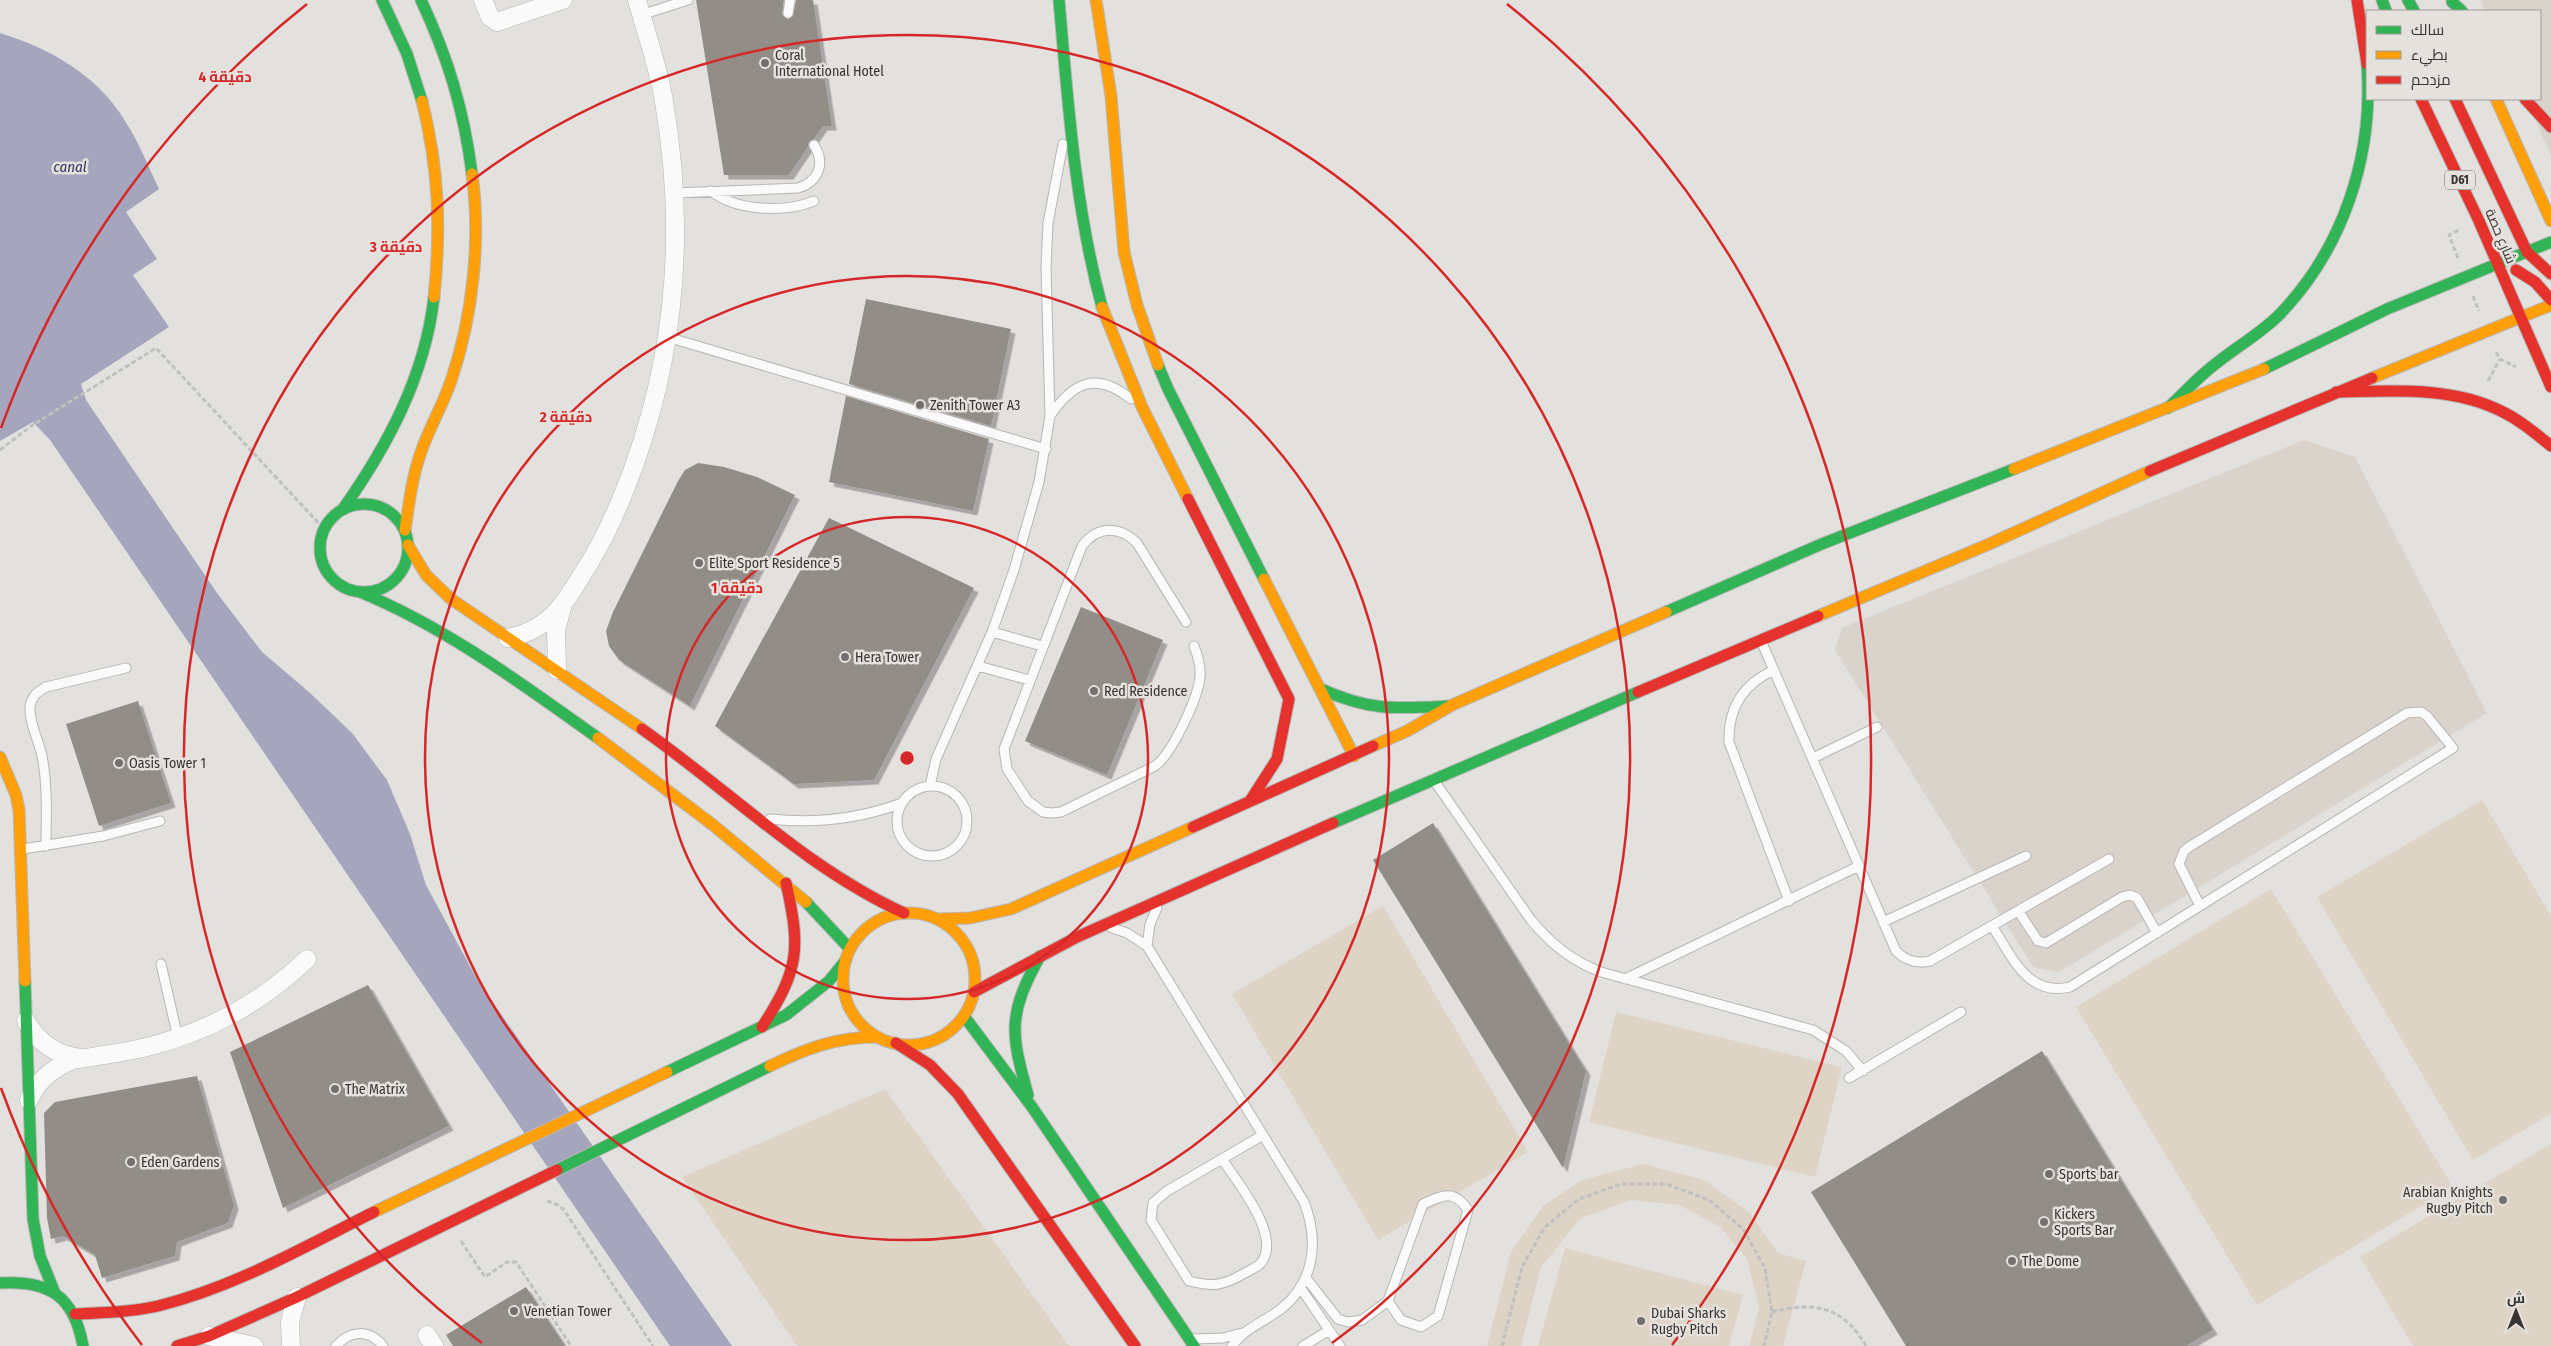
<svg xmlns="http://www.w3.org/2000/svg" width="2551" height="1346" viewBox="0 0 2551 1346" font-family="'Fira Sans Condensed',Cairo,sans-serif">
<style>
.built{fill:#d9d3cc}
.green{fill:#ded4c6}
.water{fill:#a5a6bd}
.building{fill:#928d87;filter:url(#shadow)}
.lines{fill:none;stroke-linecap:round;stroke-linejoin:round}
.lane-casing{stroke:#b8b6b4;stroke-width:11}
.street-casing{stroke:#b8b6b4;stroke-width:19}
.fast-casing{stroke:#b8b6b4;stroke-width:13}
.slow-casing{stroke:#b8b6b4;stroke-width:13}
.jam-casing{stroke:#b8b6b4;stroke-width:13}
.path{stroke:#c0c0bf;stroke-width:3;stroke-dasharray:5 2.5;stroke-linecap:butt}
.lane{stroke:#fbfafa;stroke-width:9}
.street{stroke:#fbfafa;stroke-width:18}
.fast{stroke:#30b455;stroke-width:11}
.slow{stroke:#ff9f0a;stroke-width:11}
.jam{stroke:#e5322d;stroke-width:11}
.ring{fill:none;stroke:#d62828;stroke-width:2.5}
.poi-dot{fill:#73716f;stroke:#e5e1dc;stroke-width:2}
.labels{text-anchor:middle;stroke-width:5;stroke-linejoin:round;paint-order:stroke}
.shield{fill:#e5e1dc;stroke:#6a6966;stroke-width:1}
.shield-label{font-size:12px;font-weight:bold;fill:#363533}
.poi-label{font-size:14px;fill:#363533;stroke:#e5e1dc;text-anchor:start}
.street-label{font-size:14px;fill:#363533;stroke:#e5e1dc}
.water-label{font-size:15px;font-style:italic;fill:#353464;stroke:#e5e1dc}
.centre{fill:#d62828;stroke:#e5e1dc;stroke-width:2.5}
.ring-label{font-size:15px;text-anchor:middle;font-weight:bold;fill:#d62828;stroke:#e5e1dc;stroke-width:5;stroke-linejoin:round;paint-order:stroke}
</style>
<defs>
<filter id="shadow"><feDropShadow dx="4.5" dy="4.5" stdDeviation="0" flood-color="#0004"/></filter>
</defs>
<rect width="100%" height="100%" fill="#e3e1de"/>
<path class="built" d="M2480,0H2551V155L2525,99H2540V11H2485Z
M2304,440L2355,457L2487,713L2059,972L2033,967L1835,650L1842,628Z"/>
<path class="green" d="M2482,800L2551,916V1114L2473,1160L2317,897Z
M2271,889L2453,1187L2257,1305L2076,1007Z
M1383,906L1528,1152L1378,1240L1232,994Z
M1616,1012L1842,1067L1815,1177L1589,1122Z
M885,1089L1069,1346H797L682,1177Z
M2551,1144V1346H2413L2360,1257Z
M1643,1164L1704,1180L1750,1213L1778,1253L1806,1261L1783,1346H1749L1759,1308L1747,1259L1719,1226L1679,1205L1631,1200L1581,1218L1541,1267L1521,1346H1487L1511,1252L1543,1206L1582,1180Z
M1565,1248L1743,1295L1729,1346H1538Z"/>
<path class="water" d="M0,33C49,48 98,75 125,121C139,142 148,166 159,189L126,212L157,259L133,275L169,327L81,384L86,400L217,593L262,652L309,692L352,733L387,780L410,834L426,885L478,981L732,1346H670L50,440L33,422L0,441Z"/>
<path class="building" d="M696,0H784L782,15L788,19L793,16L796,0H813L832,126H823L814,139L809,141L808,147L789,175H724Z
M866,299L1011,329L991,426L849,384Z
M846,396L989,439L973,511L829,482Z
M698,463L724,467L757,477L795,495L690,706L619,660L609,646L606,631L613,612L678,481L685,470Z
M829,518L974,588L874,780L794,784L715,726Z
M1081,607L1163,640L1107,775L1025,741Z
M138,701L171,803L99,826L66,724Z
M1433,823L1586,1071L1563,1168L1373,860Z
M368,985L449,1126L283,1208L230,1052Z
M2042,1051L2213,1330L2186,1346H1906L1811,1192Z
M197,1076L234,1205L228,1223L177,1242L175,1256L102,1278L95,1255L63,1236L51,1239L47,1218L44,1113L55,1102Z
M526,1287L565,1346H453L446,1335Z"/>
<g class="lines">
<defs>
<path id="lane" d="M788,13L790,0
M641,15L688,0
M711,191C736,211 785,213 814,201
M675,193L798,188C818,182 826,164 814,145
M667,337L1046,449
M1050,416C1073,382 1096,371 1131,399
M1186,622L1137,543C1119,525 1097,526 1082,546L1004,749L1007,769L1028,801L1043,812L1052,813L1061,812L1155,766C1172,754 1198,698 1200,677C1201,666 1198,656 1194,646
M992,632L1042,646
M1762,643L1896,951C1906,961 1916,964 1930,961L2109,859
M978,666L1029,680
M1774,670C1743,684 1728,708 1729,742L1789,901
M1813,758L1877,727
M1433,779L1531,920C1551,944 1572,961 1601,972L1813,1030L1846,1051L1863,1071
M897 821a35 35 0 1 1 70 0a35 35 0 1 1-70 0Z
M930,786L936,759L992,632L1014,570L1039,482L1050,416L1046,267L1048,223L1063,144
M770,819C816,824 859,819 902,803
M46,846C46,816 48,786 42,756C39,741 29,723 30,707C31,697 37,692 46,687L126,668
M23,849L103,836L160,821
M2019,912L2038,941L2046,943L2122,897L2130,895L2137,898L2157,933
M1883,922L2026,856
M1992,926C2012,956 2027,997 2070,987L2453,748L2427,716L2421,712L2407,713L2189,847L2184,851L2179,864L2200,906
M1112,928L1127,933L1147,946L1304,1202C1319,1240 1315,1282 1281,1309C1264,1322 1245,1328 1232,1346
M1147,946L1150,924L1157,908
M161,964L178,1038
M1625,979L1859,866
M1849,1078L1961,1012
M1222,1159C1237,1182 1284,1238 1260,1264C1256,1268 1248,1271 1243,1274C1222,1286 1213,1287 1189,1281L1151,1220L1153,1203L1167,1191L1263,1135
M1306,1278L1338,1319L1348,1322L1362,1320L1388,1301L1423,1204C1443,1195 1454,1189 1468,1210L1438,1316L1421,1327L1401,1320L1388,1301
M1300,1287L1340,1346
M1193,1339L1223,1338L1242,1333
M336,1346C350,1330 369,1329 383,1346
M1303,1346L1328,1331"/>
<path id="street" d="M483,0L490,17L497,22L563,0
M508,638C554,629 567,598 590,562C608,532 622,499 634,466C676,349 685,225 664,102C659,68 646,33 637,0
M557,670L556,630L562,608
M26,1021C38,1043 56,1055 81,1058
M29,1100C38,1080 52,1069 72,1060C97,1056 122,1053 147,1047C210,1031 261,1003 307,959
M427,1335L434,1346
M209,1336L254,1346
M291,1346L290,1322L297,1297"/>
<path id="fast" d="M382,0L407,54L422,101
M421,0C448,58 464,110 472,174
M1059,0C1068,104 1075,207 1102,307
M2382,0L2386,11
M2408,0L2414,11
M2452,2L2462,11
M1158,365L1168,389L1264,579
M2264,369L2387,309L2551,242
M2168,408C2185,392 2200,375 2218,362C2238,346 2261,333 2279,315C2343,249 2374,156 2367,64
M320 548a44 44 0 1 1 88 0a44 44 0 1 1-88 0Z
M343,509C388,445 425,376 434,297
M360,592C447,628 522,684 598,738
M1666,612L1824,543L2014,469
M1321,689C1369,711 1396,709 1447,706
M1333,823L1638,692
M806,902L850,949
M25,981L33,1219L40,1256L54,1291
M964,1016L1032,1107L1194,1346
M667,1072L786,1015L829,981L846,960
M1028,1095C1010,1032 1008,1014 1040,956
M557,1170L770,1066
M0,1283C49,1280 74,1296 83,1346"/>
<path id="slow" d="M1096,0L1111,96L1124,252L1137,305L1158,365
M2496,99L2551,221
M422,101C439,169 441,228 434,297
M1102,307L1142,407L1188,499
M2372,378L2551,305
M2014,469L2264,369
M405,530C409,504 412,477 421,452C430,426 444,403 452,378C473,314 481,240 472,174
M408,545L426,575L451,599L642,729
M1264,579L1354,756
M1818,616L1987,545L2150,471
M598,738L713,825L806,902
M1373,746L1407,731L1452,705L1666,612
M0,757L16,795L19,810L25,981
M843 979a66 66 0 1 1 132 0a66 66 0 1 1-132 0Z
M938,919L970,918L1011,909L1193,827
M770,1066C807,1048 837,1037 878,1037
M374,1212L667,1072"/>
<path id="jam" d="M2357,0L2367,64
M2421,99L2479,221L2551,387
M2455,99L2527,252L2551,274
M2525,99L2551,127
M2516,270L2535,282L2551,300
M2336,392C2391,391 2451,386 2501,411C2520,420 2535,433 2551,446
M2150,471L2372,378
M1188,499L1289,699L1277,759L1250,801
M1638,692L1818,616
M642,729C730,791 806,868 904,913
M1193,827L1373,746
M974,992L1077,937L1333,823
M762,1027C799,970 801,949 786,883
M896,1043L930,1065L958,1094L1135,1346
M75,1314C102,1313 132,1312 158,1306C235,1287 304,1247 374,1212
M177,1346L209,1336L297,1297L557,1170"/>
</defs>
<use href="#lane" class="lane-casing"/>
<use href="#street" class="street-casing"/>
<use href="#fast" class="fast-casing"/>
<use href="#slow" class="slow-casing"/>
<use href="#jam" class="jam-casing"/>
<path class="path" d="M2458,258L2449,235L2459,230
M2473,296L2479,311
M2496,352L2500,359L2516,367
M2488,381L2500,359
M0,450L31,426L156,348L324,529
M547,1201L558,1205L564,1210L653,1346
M461,1241L485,1277L507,1262H516L571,1346
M1772,1312C1814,1301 1843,1306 1866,1346
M1502,1346L1522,1267L1544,1228L1579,1199L1621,1184H1666L1709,1200L1743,1229L1765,1268L1772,1312L1764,1346"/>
<use href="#lane" class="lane"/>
<use href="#street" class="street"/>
<use href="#fast" class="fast"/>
<use href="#slow" class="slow"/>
<use href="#jam" class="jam"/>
</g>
<g class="ring">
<circle cx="907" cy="758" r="241"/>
<circle cx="907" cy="758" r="482"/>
<path d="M482 1343A723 723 0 1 1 1332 1343"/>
<path d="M142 1345A964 964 0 0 1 1 1088M1 428A964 964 0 0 1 307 4M1507 4A964 964 0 0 1 1672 1345"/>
</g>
<g class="poi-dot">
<circle cx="765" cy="63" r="5"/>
<circle cx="920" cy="405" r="5"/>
<circle cx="699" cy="563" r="5"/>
<circle cx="845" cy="657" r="5"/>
<circle cx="1094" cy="691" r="5"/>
<circle cx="119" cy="763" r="5"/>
<circle cx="335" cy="1089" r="5"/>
<circle cx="131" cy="1162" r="5"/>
<circle cx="2049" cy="1174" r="5"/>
<circle cx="2503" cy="1200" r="5"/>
<circle cx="2044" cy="1222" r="5"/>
<circle cx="2012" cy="1261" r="5"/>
<circle cx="514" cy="1311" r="5"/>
<circle cx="1641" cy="1321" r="5"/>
</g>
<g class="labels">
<rect class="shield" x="2445" y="170.5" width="30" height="19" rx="4"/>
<g class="shield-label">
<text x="2460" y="184">D61</text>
</g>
<g class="poi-label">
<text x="775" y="60">Coral<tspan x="775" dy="16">International Hotel</tspan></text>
<text x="930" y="410">Zenith Tower A3</text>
<text x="709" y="568">Elite Sport Residence 5</text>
<text x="855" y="662">Hera Tower</text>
<text x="1104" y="696">Red Residence</text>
<text x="129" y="768">Oasis Tower 1</text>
<text x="345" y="1094">The Matrix</text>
<text x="141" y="1167">Eden Gardens</text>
<text x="2059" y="1179">Sports bar</text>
<text x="2493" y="1197" text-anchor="end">Arabian Knights<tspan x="2493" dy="16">Rugby Pitch</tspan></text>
<text x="2054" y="1219">Kickers<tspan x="2054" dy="16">Sports Bar</tspan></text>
<text x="2022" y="1266">The Dome</text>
<text x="524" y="1316">Venetian Tower</text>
<text x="1651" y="1318">Dubai Sharks<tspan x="1651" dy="16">Rugby Pitch</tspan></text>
</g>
<g class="street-label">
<text transform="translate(2501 236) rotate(67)" y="5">شارع حصة</text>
</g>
<g class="water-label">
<text x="70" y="172">canal</text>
</g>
</g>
<circle cx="907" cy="758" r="8" class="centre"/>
<g class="ring-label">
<text x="225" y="82">4 دقيقة</text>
<text x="396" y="252">3 دقيقة</text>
<text x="566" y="422">2 دقيقة</text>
<text x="737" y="593">1 دقيقة</text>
</g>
<rect x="2366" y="10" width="175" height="90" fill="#e5e1dc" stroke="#9f9c98"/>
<rect x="2376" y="26" width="25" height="8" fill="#30b455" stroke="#9f9c98"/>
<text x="2411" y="35" font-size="15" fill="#363533">سالك</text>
<rect x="2376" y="51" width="25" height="8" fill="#ff9f0a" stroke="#9f9c98"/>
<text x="2411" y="60" font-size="15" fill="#363533">بطيء</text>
<rect x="2376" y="76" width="25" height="8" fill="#e5322d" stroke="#9f9c98"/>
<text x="2411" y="85" font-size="15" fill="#363533">مزدحم</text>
<g transform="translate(2516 1311)" stroke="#e5e1dc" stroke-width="4" paint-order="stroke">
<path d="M0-4L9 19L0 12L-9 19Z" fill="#363533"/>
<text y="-8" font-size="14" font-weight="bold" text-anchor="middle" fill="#363533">ش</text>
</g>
</svg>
